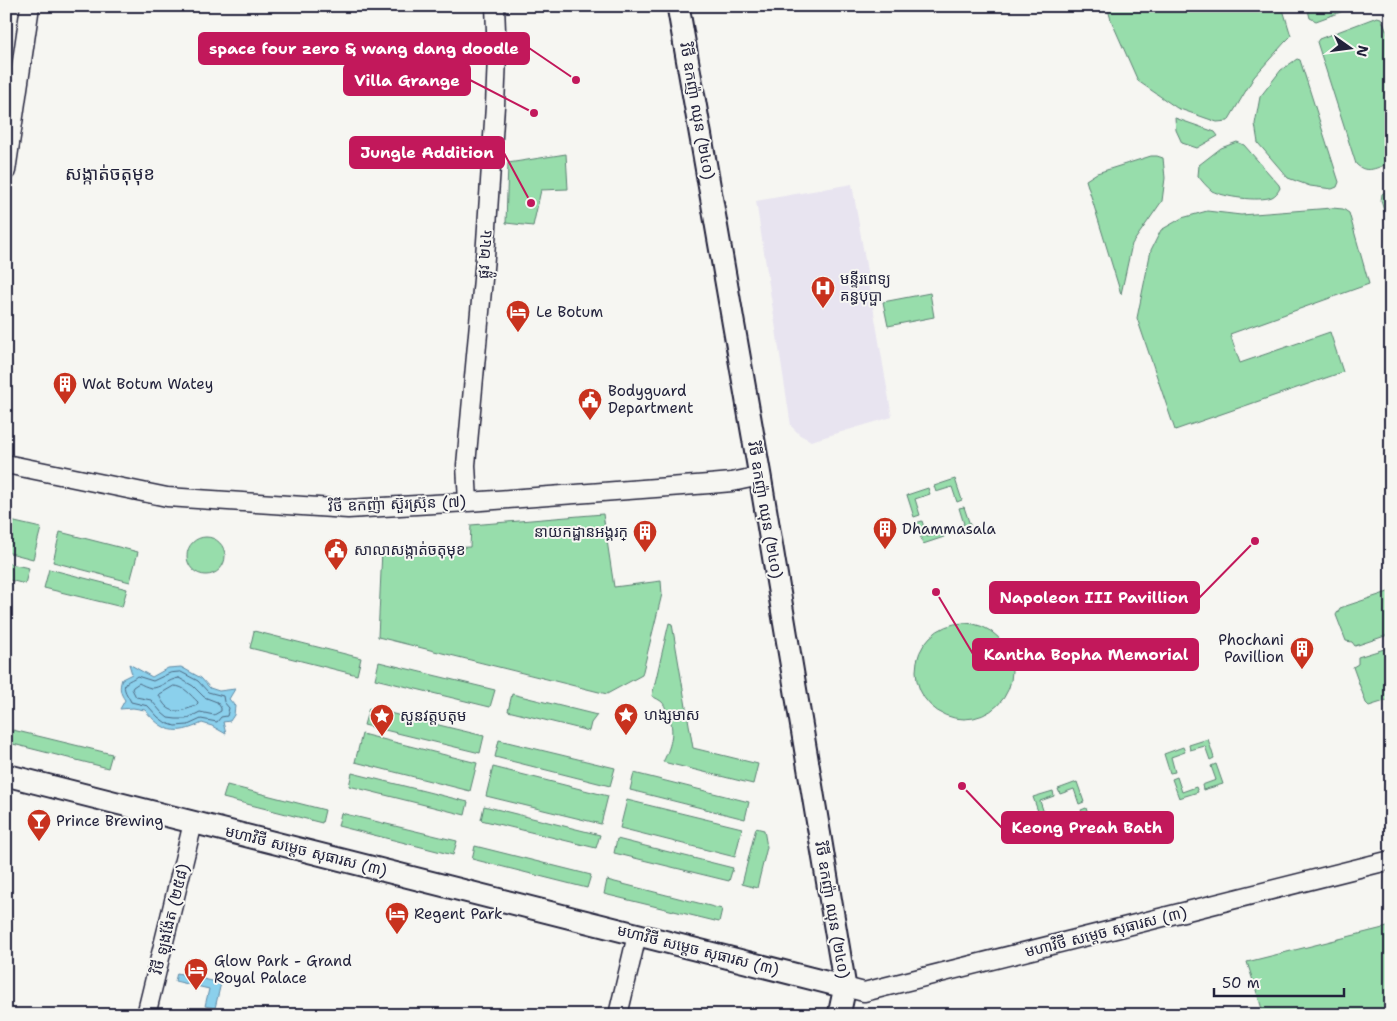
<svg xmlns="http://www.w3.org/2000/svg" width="1397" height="1021" viewBox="0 0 1397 1021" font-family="'Shantell Sans','Noto Sans Khmer',sans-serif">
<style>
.built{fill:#e8e4f0}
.green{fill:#97ddab;stroke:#5c8073}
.water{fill:#8bd0ec;stroke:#618aa5}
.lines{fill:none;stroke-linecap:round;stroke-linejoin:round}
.shore{stroke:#4c6882;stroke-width:1}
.minor-casing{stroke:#22223b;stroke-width:21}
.tertiary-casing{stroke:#22223b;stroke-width:25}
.minor{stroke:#f6f6f2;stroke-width:18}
.tertiary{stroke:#f6f6f2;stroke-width:21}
.labels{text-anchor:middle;stroke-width:4;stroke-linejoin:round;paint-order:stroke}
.street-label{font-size:15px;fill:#22223b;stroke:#f6f6f2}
.poi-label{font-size:15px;fill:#22223b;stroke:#f6f6f2;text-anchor:start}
.quarter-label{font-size:18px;fill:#22223b;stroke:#f6f6f2}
.leader{fill:none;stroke:#c2185b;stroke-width:2}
.callout-dot{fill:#c2185b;stroke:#f6f6f2;stroke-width:2}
.callout{fill:#c2185b;stroke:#c2185b;stroke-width:2}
.callout-label{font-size:16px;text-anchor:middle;font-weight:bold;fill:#fff}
</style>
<rect width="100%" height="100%" fill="#f6f6f2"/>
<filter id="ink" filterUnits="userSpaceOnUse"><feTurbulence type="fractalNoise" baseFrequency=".02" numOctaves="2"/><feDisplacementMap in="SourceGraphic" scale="10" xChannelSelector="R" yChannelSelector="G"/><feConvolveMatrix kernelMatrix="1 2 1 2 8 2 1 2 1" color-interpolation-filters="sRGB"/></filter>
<g filter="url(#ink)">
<path class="built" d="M852,184L892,417L811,441L800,435L791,426L756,201Z"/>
<path class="green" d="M1107,6H1282L1291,36L1285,42L1254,77L1228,121L1217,122L1177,108L1138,81L1111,20Z
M1307,6H1357L1316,21L1310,18Z
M1377,17L1381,18L1391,41V163C1377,167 1367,175 1356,164L1317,42L1319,39Z
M1297,59L1300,60L1339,182L1337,187L1332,189L1310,186L1288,178L1258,143L1255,124L1260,97L1281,70Z
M1175,118L1215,132L1218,136L1197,148L1182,143L1176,130Z
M1237,142L1244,145L1279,185L1280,188C1278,192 1276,195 1272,197C1258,202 1224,197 1212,191C1207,187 1202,181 1198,176L1199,165L1221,148Z
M566,154L568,189L541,190L533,226L506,223L508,163Z
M1151,156H1157L1163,158L1165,178L1162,201L1132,244L1121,294L1086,180L1097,173Z
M1391,188V233L1381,201L1382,194Z
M1332,208L1343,209L1349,213L1369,284L1230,334L1240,363L1330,332L1343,372L1175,430L1137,318L1151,250L1161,230L1182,218L1207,211L1241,215Z
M930,293L934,317L888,326L883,302Z
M955,479L962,500L957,502L952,487L936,492L934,486Z
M928,488L930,494L915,499L920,515L914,517L907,495Z
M964,507L971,528L950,535L949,530L964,524L959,508Z
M603,514L614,587L661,581L662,594L642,675L607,694L378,637L382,550L470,547L471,525Z
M6,520L41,528L33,559L6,552Z
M922,521L927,537L943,532L944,537L923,544L916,523Z
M60,532L138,552L130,582L53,562Z
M187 556a19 19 0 1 1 38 0a19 19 0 1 1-38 0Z
M6,563L29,568L25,584L6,579Z
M49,569L127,589L122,607L44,588Z
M1391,591V634L1355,646L1352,642L1346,641L1336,615L1340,608Z
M669,623L672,624L693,748L758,764L753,784L663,762C672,745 676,727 666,709C665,707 664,704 662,702C660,700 655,698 652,696Z
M916 671a48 48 0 1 1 96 0a48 48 0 1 1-96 0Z
M254,631L361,658L357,675L250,648Z
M1391,647V699L1369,706L1366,703L1353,667L1358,664V657Z
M379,662L495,690L490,707L375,679Z
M512,694L597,715L591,723L589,731L508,711Z
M369,708L484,736L480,753L364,725Z
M13,730L112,754L108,768L9,743Z
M362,734L477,763L470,791L355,762Z
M1208,739L1214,758L1210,760L1205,746L1190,750L1189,745Z
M499,740L615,768L610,786L495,757Z
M1183,747L1185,752L1171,757L1175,772L1170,773L1164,754Z
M1216,764L1223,784L1203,790L1202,785L1216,780L1211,766Z
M493,767L608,796L601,824L486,796Z
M352,773L468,802L465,815L349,786Z
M634,773L749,802L745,819L630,790Z
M1177,777L1182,792L1196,787L1198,792L1179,798L1172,779Z
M1077,782L1084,802L1079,804L1074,789L1060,794L1058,789Z
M227,785L325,810L322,823L223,798Z
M1053,791L1054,796L1040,801L1045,816L1040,817L1033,797Z
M627,800L742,828L735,857L620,828Z
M484,806L600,835L596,848L481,820Z
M1086,808L1092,827L1073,834L1071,829L1086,824L1081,810Z
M341,813L457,841L453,855L338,826Z
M756,828L764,830L767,847L757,888L742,884Z
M617,839L733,868L729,881L614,853Z
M475,846L591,875L587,888L472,859Z
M607,880L722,909L719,922L604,894Z
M1391,926V1015H1264L1247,962Z"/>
<path class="water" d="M129,664L152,677L168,668L181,667L201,678L210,688L219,691L235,689L229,699L235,706L234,715L230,721L223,722L226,734L212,726L202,723C176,736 163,732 145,710L133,708L120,709L125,700C120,693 119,688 122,679L132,674Z
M177,973L221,983L215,1008L205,1006L209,989L175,981Z"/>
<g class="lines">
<path class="shore" d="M181,672L198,681L208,692L223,696L224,702L229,708L227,716L221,717L217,722L201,719L188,725L175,726L166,723L158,717L148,706L131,702C129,697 121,688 126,683C129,680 134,679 137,676L153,681L170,673Z
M179,678L193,686L204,697L217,702L221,708V711L214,715L200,712L186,719H176L168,718L162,713L151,700L136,697L132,689L133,687L139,683C142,685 147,687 151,688C159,689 169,679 179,678Z
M174,686C185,686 190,695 198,702L197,705C179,713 168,716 159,695Z"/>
<defs>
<path id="minor" d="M6,171L30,6
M6,464L167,497L348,509L468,502L709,484L732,482L760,476
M468,502L466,465L485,257L495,106L497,56L495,6
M845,987L864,992L1391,860
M146,1015L193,823
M618,1015L637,935"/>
<path id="tertiary" d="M678,6L760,476L845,987L839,1015
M6,775L845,987"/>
</defs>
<use href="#minor" class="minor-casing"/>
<use href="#tertiary" class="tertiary-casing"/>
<use href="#minor" class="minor"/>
<use href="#tertiary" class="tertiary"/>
</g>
</g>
<defs>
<symbol id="hospital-pin" viewBox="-11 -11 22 30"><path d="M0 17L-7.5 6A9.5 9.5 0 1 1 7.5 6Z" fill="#c8321e" stroke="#f6f6f2"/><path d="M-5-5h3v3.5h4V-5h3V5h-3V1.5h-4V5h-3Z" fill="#fff"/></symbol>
<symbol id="hotel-pin" viewBox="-11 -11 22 30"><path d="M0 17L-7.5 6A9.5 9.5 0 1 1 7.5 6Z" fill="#c8321e" stroke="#f6f6f2"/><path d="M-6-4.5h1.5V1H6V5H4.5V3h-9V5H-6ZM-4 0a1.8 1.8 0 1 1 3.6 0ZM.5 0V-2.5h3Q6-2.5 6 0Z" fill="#fff"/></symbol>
<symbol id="building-pin" viewBox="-11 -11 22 30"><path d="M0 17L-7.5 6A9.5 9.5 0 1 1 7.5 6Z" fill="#c8321e" stroke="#f6f6f2"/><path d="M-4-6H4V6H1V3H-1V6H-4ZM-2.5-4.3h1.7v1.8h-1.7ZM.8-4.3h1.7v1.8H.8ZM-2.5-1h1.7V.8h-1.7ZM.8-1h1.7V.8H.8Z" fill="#fff"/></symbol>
<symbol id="civic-pin" viewBox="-11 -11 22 30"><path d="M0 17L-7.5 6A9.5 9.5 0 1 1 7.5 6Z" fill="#c8321e" stroke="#f6f6f2"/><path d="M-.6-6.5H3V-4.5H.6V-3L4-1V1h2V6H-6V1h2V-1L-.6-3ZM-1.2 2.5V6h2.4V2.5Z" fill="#fff"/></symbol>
<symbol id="sight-pin" viewBox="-11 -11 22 30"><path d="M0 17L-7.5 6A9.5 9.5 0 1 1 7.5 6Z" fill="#c8321e" stroke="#f6f6f2"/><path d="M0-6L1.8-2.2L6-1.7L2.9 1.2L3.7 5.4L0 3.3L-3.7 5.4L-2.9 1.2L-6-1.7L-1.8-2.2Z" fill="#fff"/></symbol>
<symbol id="bar-pin" viewBox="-11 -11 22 30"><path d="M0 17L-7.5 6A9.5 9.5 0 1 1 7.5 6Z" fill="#c8321e" stroke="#f6f6f2"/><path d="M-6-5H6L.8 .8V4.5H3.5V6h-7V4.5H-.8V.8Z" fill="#fff"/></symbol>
</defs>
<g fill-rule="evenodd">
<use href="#hospital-pin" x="809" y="274" width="28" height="38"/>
<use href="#hotel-pin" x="504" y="298" width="28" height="38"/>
<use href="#building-pin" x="51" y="370" width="28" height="38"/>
<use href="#civic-pin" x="576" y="386" width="28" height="38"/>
<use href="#building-pin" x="871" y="515" width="28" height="38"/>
<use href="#building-pin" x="631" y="518" width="28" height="38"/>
<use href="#civic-pin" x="322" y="536" width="28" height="38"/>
<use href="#building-pin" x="1288" y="635" width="28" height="38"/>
<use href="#sight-pin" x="612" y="701" width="28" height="38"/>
<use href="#sight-pin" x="368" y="702" width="28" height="38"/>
<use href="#bar-pin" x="25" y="807" width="28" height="38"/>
<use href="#hotel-pin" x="383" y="900" width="28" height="38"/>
<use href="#hotel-pin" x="182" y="956" width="28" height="38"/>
</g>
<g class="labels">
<g class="street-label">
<text transform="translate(697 111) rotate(80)" y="5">វិថី ឧកញ៉ា ឈុន (២៤០)</text>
<text transform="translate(485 254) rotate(-86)" y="5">ផ្លូវ ២៤៤</text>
<text transform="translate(397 504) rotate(-2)" y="5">វិថី ឧកញ៉ា ស៊ួរស៊្រុន (៧)</text>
<text transform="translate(765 510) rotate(80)" y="5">វិថី ឧកញ៉ា ឈុន (២៤០)</text>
<text transform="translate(306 851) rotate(14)" y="5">មហាវិថី សម្តេច សុធារស (៣)</text>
<text transform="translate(832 910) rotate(80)" y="5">វិថី ឧកញ៉ា ឈុន (២៤០)</text>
<text transform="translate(170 919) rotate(-76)" y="5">វិថី ឡុងង៉ែត (២៥៨)</text>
<text transform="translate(1106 932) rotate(-14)" y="5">មហាវិថី សម្តេច សុធារស (៣)</text>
<text transform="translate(698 950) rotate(14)" y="5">មហាវិថី សម្តេច សុធារស (៣)</text>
</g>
<g class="poi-label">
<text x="840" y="284">មន្ទីរពេទ្យ<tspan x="840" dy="17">គន្ធបុប្ផា</tspan></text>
<text x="536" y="317">Le Botum</text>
<text x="82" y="389">Wat Botum Watey</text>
<text x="608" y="396">Bodyguard<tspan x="608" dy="17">Department</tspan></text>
<text x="902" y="534">Dhammasala</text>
<text x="628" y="537" text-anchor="end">នាយកដ្ឋានអង្គរក្</text>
<text x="354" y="555">សាលាសង្កាត់ចតុមុខ</text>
<text x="1284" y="645" text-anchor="end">Phochani<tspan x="1284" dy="17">Pavillion</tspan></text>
<text x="644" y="720">ហង្សមាស</text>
<text x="400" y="721">សួនវត្តបតុម</text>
<text x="56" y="826">Prince Brewing</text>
<text x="414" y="919">Regent Park</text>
<text x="214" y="966">Glow Park - Grand<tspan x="214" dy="17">Royal Palace</tspan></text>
</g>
<g class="quarter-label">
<text x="110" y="180">សង្កាត់ចតុមុខ</text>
</g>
</g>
<path class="leader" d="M576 80L529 48M534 113L470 80M531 203L504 153M1255 541L1199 598M936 592L973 654M962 786L1002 828"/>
<g class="callout-dot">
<circle cx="576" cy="80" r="5"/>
<circle cx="534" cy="113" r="5"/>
<circle cx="531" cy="203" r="5"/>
<circle cx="1255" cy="541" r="5"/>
<circle cx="936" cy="592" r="5"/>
<circle cx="962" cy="786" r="5"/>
</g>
<g class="callout">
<rect x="199" y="33" width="330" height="31" rx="5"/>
<rect x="344" y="64" width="126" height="31" rx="5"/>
<rect x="350" y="137" width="154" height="31" rx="5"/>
<rect x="990" y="582" width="209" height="31" rx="5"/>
<rect x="973" y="639" width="225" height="31" rx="5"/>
<rect x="1002" y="812" width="171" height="31" rx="5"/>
</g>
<g class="callout-label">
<text x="364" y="54">space four zero &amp; wang dang doodle</text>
<text x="407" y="86">Villa Grange</text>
<text x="427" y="158">Jungle Addition</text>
<text x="1094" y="603">Napoleon III Pavillion</text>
<text x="1086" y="660">Kantha Bopha Memorial</text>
<text x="1087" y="833">Keong Preah Bath</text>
</g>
<rect width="1397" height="1021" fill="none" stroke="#f6f6f2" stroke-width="25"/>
<rect x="12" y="12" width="1372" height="996" fill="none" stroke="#22223b" stroke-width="2" filter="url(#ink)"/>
<g transform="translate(1350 48) rotate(104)" stroke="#f6f6f2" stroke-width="4" paint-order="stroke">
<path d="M0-4L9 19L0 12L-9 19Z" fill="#22223b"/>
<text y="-8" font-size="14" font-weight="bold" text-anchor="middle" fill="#22223b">N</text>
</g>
<path d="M1214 988v8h130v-8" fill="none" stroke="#22223b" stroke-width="2.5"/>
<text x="1222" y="988" font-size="15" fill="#22223b" stroke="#f6f6f2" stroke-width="4" paint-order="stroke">50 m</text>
</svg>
